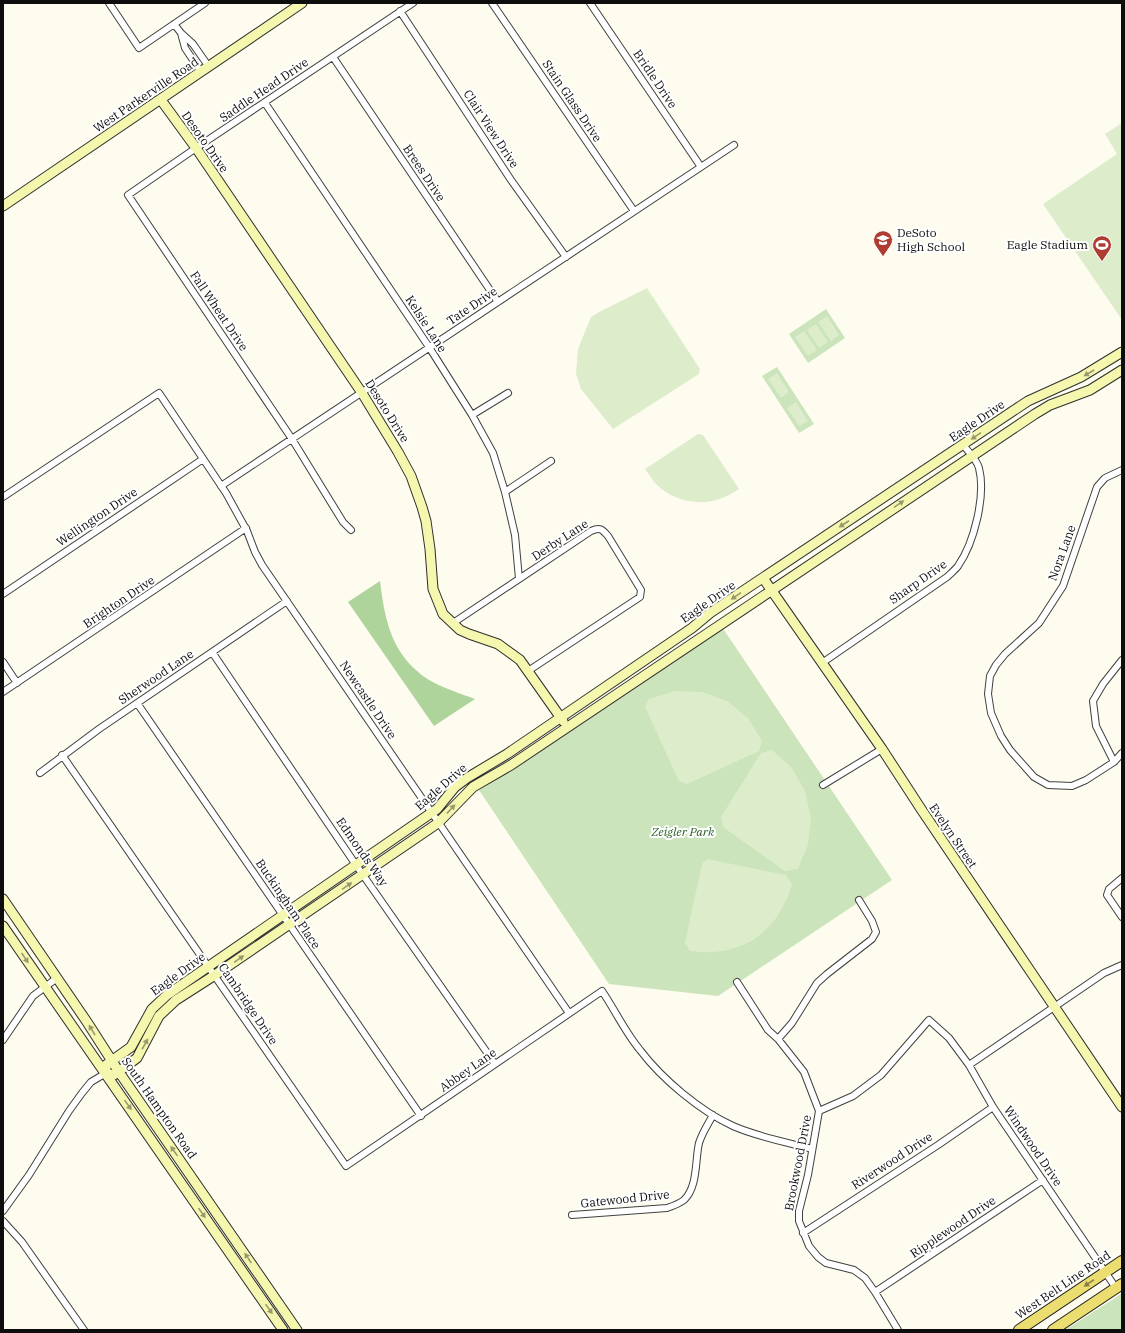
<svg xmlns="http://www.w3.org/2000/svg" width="1125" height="1333" viewBox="0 0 1125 1333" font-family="'IBM Plex Serif',serif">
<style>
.green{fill:#cbe4bb}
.forest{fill:#aed49c}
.pitch{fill:#ddedcc}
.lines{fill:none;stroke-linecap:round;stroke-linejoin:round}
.street-casing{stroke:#404040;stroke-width:8}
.secondary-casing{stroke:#2f2f2f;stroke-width:11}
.primary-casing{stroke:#1e1e1e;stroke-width:12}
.street{stroke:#fff;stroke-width:6}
.secondary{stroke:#f6f7af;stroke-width:9}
.primary{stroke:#ebdd70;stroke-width:10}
.oneway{fill:#99996e}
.oneway2{fill:#877f43}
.labels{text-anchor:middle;stroke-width:4;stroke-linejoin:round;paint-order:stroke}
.street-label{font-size:12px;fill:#0d0d0d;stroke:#fff}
.poi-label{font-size:12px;fill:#0d0d0d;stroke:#fff;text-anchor:start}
.park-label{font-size:12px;font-style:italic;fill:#285e24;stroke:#fff}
</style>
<rect width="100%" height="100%" fill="#fdfcee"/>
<path class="green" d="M826,309L845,338L808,363L789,334Z
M777,367L814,424L799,433L762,376Z
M722,627L892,880L718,996L609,984L479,790Z
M1122,1293V1330H1065L1115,1298Z"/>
<path class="forest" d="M380,581C385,622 392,656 429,680C440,687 462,694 475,699L434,726L348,602Z"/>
<path class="pitch" d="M1122,123V320L1043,204L1117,154L1105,134Z
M647,288L700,369L699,374L613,429L581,389L576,374L578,349L591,317L599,312Z
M827,316L839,335L831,341L818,322Z
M816,324L828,342L819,348L807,330Z
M804,331L817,350L808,356L795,337Z
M777,373L789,392L781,398L768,379Z
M796,402L808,421L799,426L787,408Z
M698,434L703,435L739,489C734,492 728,496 722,498C700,507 673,501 656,484C652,480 649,474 645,469Z
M675,691L702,692L727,701L748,718L762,741L759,751L687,784L679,781L645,707L649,699Z
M772,750L792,768L805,791L811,818L808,844L798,869L785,871L723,827L721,817L761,753Z
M707,859L786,875L792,885C777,933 742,958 690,951L685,943L702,864Z"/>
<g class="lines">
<defs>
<path id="street" d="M109,3L139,48L205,3
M492,3L634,211
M590,3L701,167
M400,11L511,180L566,257
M174,24L181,33L193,44L209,67
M181,33L185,48L201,72
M333,57L498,302
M265,103L429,347L472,415L493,453L505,492L515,535L519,579
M472,415L508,393
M1122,470L1105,478L1097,487L1063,586L1039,623L1005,654L996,665L990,676L988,694L991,713L1001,736L1010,750L1034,777L1048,785L1072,786L1086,780L1114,762L1122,753
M221,486L734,145
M505,492L551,461
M3,497L159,393L226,493L247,531L255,552L262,565L569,1013
M351,530L343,522L292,439L128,195L196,148L413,3
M3,594L203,459
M453,623L591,531C600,527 602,529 608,536L641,590L640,597L528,671
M212,652L356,865L495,1064
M3,662L17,683
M822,663L947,577C950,574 955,570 958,566C974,543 986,496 979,468C977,460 968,451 963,445
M3,692L246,528
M137,703L421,1116
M62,755L346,1166L602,991C615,1010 625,1032 640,1050C662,1079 700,1111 733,1126C758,1137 786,1142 812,1149
M1114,762L1096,726L1093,701L1103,684L1122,660
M40,773L99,729L287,601
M823,785L882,749
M1122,878L1109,889L1107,895L1122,917
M737,982L768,1030L778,1039L804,1072L819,1111L808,1175L799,1211V1221L809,1246L818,1257L826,1263L854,1270L865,1278L875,1292L898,1330
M778,1039L792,1023L817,983L827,974L872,939L876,932L872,921L859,900
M3,1040L33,996L57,978
M969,1065L1104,973L1122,965
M819,1111L853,1096L881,1075L929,1020L949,1038L969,1065L993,1107L1116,1288
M3,1211L29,1175L69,1111L82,1093L91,1082L106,1073
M572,1215L667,1208C673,1206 679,1204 684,1200C698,1187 695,1160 699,1143C702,1133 708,1124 713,1115
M3,1221L22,1242L84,1330
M803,1233L938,1145L993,1107
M875,1292L1043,1180"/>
<path id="secondary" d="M161,100L196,148L362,393L398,452L411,476L422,507L426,521L430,549L433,589L443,614L460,630L469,634L498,644L520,660L563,721
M3,206L302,3
M763,578L882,749L921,809L1122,1107
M3,899L87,1022L119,1072L297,1330
M3,926L283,1330
M106,1073V1065L131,1047L152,1009L167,995L437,809L455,787L467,778L507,754L692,628L710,613L1028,401L1081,377L1122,352
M106,1073L114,1075L137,1058L159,1016L176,1000L215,975L438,823L473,787L511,765L1035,414L1050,405L1090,390L1122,370"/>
<path id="primary" d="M1019,1330L1122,1261
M1053,1330L1122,1284"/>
</defs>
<use href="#street" class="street-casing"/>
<use href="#secondary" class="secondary-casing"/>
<use href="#primary" class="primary-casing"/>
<use href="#street" class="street"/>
<use href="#secondary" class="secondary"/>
<use href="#primary" class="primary"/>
</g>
<defs><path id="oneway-solid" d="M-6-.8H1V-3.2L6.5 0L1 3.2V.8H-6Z"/></defs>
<g class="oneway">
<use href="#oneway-solid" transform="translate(1089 373) rotate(150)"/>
<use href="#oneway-solid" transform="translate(976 436) rotate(146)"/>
<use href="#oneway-solid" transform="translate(899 504) rotate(-34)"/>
<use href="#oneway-solid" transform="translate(844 524) rotate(147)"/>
<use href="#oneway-solid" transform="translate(736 596) rotate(146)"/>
<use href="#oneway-solid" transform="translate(451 809) rotate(-47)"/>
<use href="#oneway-solid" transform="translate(347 886) rotate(-34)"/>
<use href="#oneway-solid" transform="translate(25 958) rotate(56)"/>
<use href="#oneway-solid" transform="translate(239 959) rotate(-34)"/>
<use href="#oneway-solid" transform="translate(92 1030) rotate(-121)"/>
<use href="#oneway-solid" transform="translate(145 1044) rotate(-61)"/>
<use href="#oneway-solid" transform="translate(128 1105) rotate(55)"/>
<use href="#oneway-solid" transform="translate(174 1151) rotate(-125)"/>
<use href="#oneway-solid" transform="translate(202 1213) rotate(55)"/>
<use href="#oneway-solid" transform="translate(248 1258) rotate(-124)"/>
<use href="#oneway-solid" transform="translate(269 1309) rotate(55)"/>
</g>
<use class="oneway2" href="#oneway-solid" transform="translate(1089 1283) rotate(146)"/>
<defs>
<symbol id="school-pin" viewBox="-11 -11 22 30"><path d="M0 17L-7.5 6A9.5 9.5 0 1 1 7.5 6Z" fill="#af3c32" stroke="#fff"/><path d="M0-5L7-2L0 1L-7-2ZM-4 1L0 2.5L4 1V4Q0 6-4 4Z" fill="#fff"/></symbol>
<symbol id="stadium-pin" viewBox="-11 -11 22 30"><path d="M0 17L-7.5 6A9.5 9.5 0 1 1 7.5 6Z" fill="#af3c32" stroke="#fff"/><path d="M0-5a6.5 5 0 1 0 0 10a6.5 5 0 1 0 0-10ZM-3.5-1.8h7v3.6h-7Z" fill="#fff"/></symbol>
</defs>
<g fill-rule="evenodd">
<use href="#school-pin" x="872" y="229" width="22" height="30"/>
<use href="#stadium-pin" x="1091" y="234" width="22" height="30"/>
</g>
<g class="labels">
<g class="street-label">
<text transform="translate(655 79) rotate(56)" y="4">Bridle Drive</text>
<text transform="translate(264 90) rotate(-34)" y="4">Saddle Head Drive</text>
<text transform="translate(146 95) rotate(-34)" y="4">West Parkerville Road</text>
<text transform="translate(572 101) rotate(56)" y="4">Stain Glass Drive</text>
<text transform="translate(491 129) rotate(57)" y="4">Clair View Drive</text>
<text transform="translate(205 142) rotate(55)" y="4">Desoto Drive</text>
<text transform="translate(424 173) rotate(56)" y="4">Brees Drive</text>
<text transform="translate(472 306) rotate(-34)" y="4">Tate Drive</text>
<text transform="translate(219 311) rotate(56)" y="4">Fall Wheat Drive</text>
<text transform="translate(426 324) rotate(57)" y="4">Kelsie Lane</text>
<text transform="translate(387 411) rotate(58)" y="4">Desoto Drive</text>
<text transform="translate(977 421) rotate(-34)" y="4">Eagle Drive</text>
<text transform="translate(97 517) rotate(-34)" y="4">Wellington Drive</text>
<text transform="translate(560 540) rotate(-33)" y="4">Derby Lane</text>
<text transform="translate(1062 553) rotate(-70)" y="4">Nora Lane</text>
<text transform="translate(918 582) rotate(-35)" y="4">Sharp Drive</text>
<text transform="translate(119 602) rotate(-34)" y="4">Brighton Drive</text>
<text transform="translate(708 602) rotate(-35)" y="4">Eagle Drive</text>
<text transform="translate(156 677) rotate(-34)" y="4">Sherwood Lane</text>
<text transform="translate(368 700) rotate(56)" y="4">Newcastle Drive</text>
<text transform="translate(441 787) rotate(-41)" y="4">Eagle Drive</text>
<text transform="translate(953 836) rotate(56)" y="4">Evelyn Street</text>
<text transform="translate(362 852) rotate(55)" y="4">Edmonds Way</text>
<text transform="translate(288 904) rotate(56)" y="4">Buckingham Place</text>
<text transform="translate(178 974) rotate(-36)" y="4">Eagle Drive</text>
<text transform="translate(248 1004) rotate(56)" y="4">Cambridge Drive</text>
<text transform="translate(468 1070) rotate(-35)" y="4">Abbey Lane</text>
<text transform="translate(159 1108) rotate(55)" y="4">South Hampton Road</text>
<text transform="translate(1033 1146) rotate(56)" y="4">Windwood Drive</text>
<text transform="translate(892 1161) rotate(-33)" y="4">Riverwood Drive</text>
<text transform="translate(798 1163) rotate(-79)" y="4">Brookwood Drive</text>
<text transform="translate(625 1199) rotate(-6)" y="4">Gatewood Drive</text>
<text transform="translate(953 1227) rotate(-34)" y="4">Ripplewood Drive</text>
<text transform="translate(1063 1285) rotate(-34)" y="4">West Belt Line Road</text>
</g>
<g class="poi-label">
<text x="897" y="237">DeSoto<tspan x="897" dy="14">High School</tspan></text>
<text x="1088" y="249" text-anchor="end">Eagle Stadium</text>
</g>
<g class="park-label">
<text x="683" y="836">Zeigler Park</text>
</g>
</g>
<rect width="1125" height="1333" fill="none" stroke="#0d0d0d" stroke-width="8"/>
</svg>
